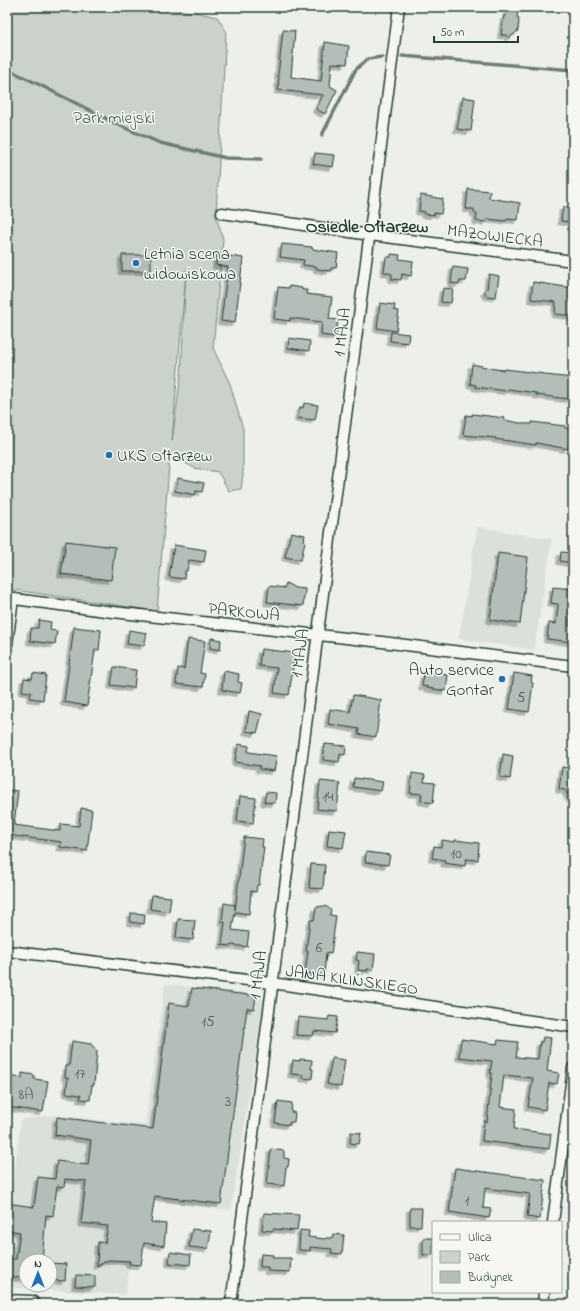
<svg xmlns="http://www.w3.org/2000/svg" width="580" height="1311" viewBox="0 0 580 1311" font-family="'Indie Flower',sans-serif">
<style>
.built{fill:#dce0db;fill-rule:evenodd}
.green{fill:#cbd2cc;stroke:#758880;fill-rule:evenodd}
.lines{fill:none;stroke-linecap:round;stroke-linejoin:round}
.stream{stroke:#6c7e77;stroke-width:3.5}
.building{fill:#b4bdb8;stroke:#1f3d34;filter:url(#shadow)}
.street-casing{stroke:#1f3d34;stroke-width:13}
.primary-casing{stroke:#1f3d34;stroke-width:19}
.street{stroke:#f6f6f2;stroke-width:10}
.primary{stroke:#f6f6f2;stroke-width:16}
.poi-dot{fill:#1f6fb2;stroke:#f6f6f2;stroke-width:1.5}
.labels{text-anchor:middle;stroke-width:3;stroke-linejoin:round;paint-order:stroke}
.number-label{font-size:15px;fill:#445d55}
.park-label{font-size:17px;fill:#415b52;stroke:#f6f6f2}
.street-label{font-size:17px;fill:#1f3d34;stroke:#f6f6f2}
.poi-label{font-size:17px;fill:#1f3d34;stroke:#f6f6f2;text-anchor:start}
.neighbourhood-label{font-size:18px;font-weight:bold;fill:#1f3d34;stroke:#f6f6f2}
</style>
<defs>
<filter id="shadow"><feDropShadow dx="-3.5" dy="3.5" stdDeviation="0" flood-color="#0004"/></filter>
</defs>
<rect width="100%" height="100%" fill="#edefea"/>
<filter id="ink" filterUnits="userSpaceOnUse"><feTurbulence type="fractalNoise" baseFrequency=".025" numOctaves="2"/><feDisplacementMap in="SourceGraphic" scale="8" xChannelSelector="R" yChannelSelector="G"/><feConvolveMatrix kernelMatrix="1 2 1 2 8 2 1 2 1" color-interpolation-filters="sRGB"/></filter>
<g filter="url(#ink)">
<path class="built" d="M477,527L552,539L534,650L459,639Z
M165,984L265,995L231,1210L140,1200L125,1295L7,1287V1190H12L21,1120L52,1115L145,1125ZM26,1261H50V1285H26Z"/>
<path class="green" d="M7,7H144L194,12L217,17L226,31L216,216L223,239L213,348L230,384L243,429V475L241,489L229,491L218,472L194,468L170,454L157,611L7,589ZM186,270L181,375L172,441Z"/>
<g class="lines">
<path class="stream" d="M402,56L573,70
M7,69L36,83L123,127L160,143L226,158L261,159
M322,135L356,69L368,59L382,57"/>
</g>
<path class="building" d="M507,10L518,11L517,17L519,18L518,31L509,38L507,35H501L504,16H506Z
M283,30L295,31L291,77L321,81L325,42L349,46L347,64L332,63L330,86L337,90L325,114L316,109L323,95L278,90L279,76H278Z
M463,97L475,99L471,131L457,129Z
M315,153L335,155L333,167L313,164Z
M468,189L490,191L489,198L520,203L518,220L507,219L506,221L487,219L486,222L476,221L477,213H474V209H466Z
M421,195L443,199L441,214L434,213V215L424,214L425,212L419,211Z
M563,207L573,208V222L561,221Z
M282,244L312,247V249L338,253L336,268H331L330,271L317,269V267L303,265L304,260L280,257Z
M217,254L243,258L235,323L221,321L228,267L216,265Z
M391,254L400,255L399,259L413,261L411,276L402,274L401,280L392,279V274L384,272L386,257H391Z
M122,255H151V271H122Z
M453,267L468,269L466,281H460L459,284L451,283Z
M489,274L499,276L496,297L487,296L484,291L487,289Z
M533,282L573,288V316L555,314L556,302L531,299Z
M289,286L302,288V290H307L306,294L332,297L329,319L338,320L336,337L321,335L322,322L290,318V321L274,319L278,287L289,288Z
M443,288L453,289L451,303L441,302Z
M380,303L395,305L394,310L399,311L396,331L377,328Z
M391,332L409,334L408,343L390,341Z
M289,338L310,341L309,351L288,348Z
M472,364L495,369L504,370L505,369L545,374V375L573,378V398L569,397V399L536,395V393L508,389V391L475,387L476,385L470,384Z
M304,403L318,405L315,420L298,418L300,407L303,408Z
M472,414L505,418L504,420L526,424H532V422L565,426V428L571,429L568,449L536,443V445L495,439L496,438L486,437L463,435L466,415L472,416Z
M178,478L204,483L202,492L196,491L195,495L175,491Z
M291,532L305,535L304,540L305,541L301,560L285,557Z
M66,541L115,547L111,580L61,574Z
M174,545L206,550L204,562L189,560L187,571H185L184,579L169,577Z
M561,552L573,553V563L560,561Z
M498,553L528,557L520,624L490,620Z
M286,583L295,588L305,589L303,606L267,602L269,586L285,588Z
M553,587L573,589V605H571L569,626H573V642L547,639L549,623L556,624L558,607V604L551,603Z
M39,620L51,622L50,630L57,631L55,644L30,641L31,628H38Z
M74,627L101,630L99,650H95L87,706L64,702Z
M129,630L147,633L144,646L127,644Z
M211,638L221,640L220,650L210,648Z
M188,639L205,641L200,673L205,674L203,687L176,684L178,668L184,669Z
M261,649L295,653L289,695L274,693L277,668L259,666Z
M114,667L136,670L134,688L111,685Z
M224,671L239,674L238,682L242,683L240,693L222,690Z
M33,673L46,675L43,700L30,698L31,692L22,691L24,678L32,679Z
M430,673L448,675L446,691L427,688L428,687L422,686L424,674H429Z
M514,673L532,676L531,682L533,683L529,712L509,709Z
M353,695L381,700L376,737L358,734L359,729L328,724L330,709L350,712Z
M249,711L262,714L257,733L246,731Z
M238,744L249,746L248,752L277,756L274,771L259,769L260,766L235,762Z
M325,744L346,746L345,755L340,754L339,762L323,760Z
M503,754L513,756L510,779L500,777Z
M562,767L573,768V803L565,790L559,789Z
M412,773L425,775L424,782L435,783L433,803L421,801L422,794L410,793Z
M354,778L383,782L381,791L353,787Z
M320,781L340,783L337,811L317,809Z
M7,790L18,791L14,825L60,831L61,824L79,826L81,808L92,810L87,851L60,847L61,842L7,835Z
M266,792L276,793L275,803L264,802Z
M240,796L256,798L253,823L237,821Z
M329,829L346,831L343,848L327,846Z
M244,837L263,839L262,847H264L259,885H257L256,892L251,891L249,914L235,912L232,930L249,932L247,947L232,945L230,946L222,945L225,922H222L224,903L235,905V910Z
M442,840L455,842V840L479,843L478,860L466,859L465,866L444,863L445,860L432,858L434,846L441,847Z
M366,852L390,855L388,865L365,862Z
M311,864L325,865L323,889L309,888Z
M152,895L171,897L169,912L150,909Z
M324,906L327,907L331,910L330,915L336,916L331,954L326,953L324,975L305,973L308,951H306L310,920H314L316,907Z
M131,913L145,914L144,924L130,922Z
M178,919L195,920L193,940L176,938Z
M357,952L375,954L373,970L367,969V971L358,970L359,961L356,960Z
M192,988L256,996L254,1009L247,1008L221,1204L155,1196L151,1222L166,1224L164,1246L144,1243L141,1265L129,1264L130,1261L108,1260L97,1266L98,1242L105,1243L108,1226L81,1223L86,1181L65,1179L64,1187L57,1186L53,1216L46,1215L42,1261H26V1278L7,1277V1259H16L20,1232L7,1230V1203L34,1207L38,1177L55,1179L57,1161L88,1165L91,1140L55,1135L57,1117L153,1129L169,1003L189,1006Z
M329,1016L338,1017L335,1033L314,1031L313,1036L296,1035L298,1017L328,1020Z
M543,1037L551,1038L547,1071L559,1073L557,1084L549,1083L545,1110L528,1107L533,1078L504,1075L500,1107L516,1109L514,1129L551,1134L549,1149L482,1141L484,1121L487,1122L492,1073H490L492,1061L459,1057L461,1039L497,1044L498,1040L518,1042L516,1057L538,1059L540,1042H542Z
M72,1041L91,1044L97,1051L94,1085H92L90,1100L80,1099L81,1095L66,1093L68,1078L65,1077L66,1066H69Z
M332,1058L345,1060L341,1087L327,1084Z
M300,1059L312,1060L311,1069H313L312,1079L303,1078V1075L291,1074L293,1060L300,1061Z
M22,1073L34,1075V1079L48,1081L43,1112L7,1107V1076L22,1078Z
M278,1101L292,1103L291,1112L295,1113L294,1122H290L289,1125L275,1123Z
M351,1132L361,1133L359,1144L350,1143Z
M271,1149L284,1151V1158L289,1159L288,1167H286L284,1186L267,1184Z
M455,1168L545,1180L540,1219L527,1217L530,1194L485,1188L483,1208L491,1209L489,1218L449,1212Z
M410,1208H422L421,1226H410Z
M264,1213L299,1215L297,1231L273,1229V1231L262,1230Z
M192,1229L211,1231L208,1249L189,1247Z
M300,1230L309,1231L308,1237L325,1239L326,1238H332L333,1234L344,1235L342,1254L331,1253L332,1249L310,1247V1251L299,1250Z
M423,1238H433V1255H423Z
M170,1252L191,1255L190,1265L169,1263Z
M261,1254L273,1255V1258H291L290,1272L268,1271V1267H260Z
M50,1263L66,1264L65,1281L50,1280Z
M76,1275L95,1276V1287L75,1286Z"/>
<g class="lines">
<defs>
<path id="street" d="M222,213L370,235L573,261
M7,598L113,612L382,642L573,666
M7,644L13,598
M7,951L272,983L573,1027
M553,1222L573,1068
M231,1304L399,7
M543,1304L544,1292"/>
<path id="primary" d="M7,1303L31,1304"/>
</defs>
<use href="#street" class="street-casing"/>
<use href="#primary" class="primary-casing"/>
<use href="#street" class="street"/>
<use href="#primary" class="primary"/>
</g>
</g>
<g class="poi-dot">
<circle cx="136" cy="263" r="4"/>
<circle cx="109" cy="455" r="4"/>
<circle cx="502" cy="679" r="4"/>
</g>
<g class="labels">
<g class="number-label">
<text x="521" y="702">5</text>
<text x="328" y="801">14</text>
<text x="456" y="858">10</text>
<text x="319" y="952">6</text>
<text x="208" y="1026">15</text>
<text x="80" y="1078">17</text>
<text x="26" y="1099">8A</text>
<text x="228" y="1106">3</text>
<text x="467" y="1205">1</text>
</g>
<g class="park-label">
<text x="114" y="123">Park miejski</text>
</g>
<g class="street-label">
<text transform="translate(495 235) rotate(7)" y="6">MAZOWIECKA</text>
<text transform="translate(341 332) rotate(-83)" y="6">1 MAJA</text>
<text transform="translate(244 611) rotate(6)" y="6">PARKOWA</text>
<text transform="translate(299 653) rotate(-82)" y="6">1 MAJA</text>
<text transform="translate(257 975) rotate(-83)" y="6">1 MAJA</text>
<text transform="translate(352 979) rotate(8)" y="6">JANA KILIŃSKIEGO</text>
</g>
<g class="poi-label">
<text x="144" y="259">Letnia scena<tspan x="144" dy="20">widowiskowa</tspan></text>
<text x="117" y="461">UKS Ołtarzew</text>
<text x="494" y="675" text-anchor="end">Auto service<tspan x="494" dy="20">Gontar</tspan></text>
</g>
<g class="neighbourhood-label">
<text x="367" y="232">Osiedle Ołtarzew</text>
</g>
</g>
<rect width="580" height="1311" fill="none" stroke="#f6f6f2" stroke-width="24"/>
<rect x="12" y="12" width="556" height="1287" fill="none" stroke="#1f3d34" stroke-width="1.5" filter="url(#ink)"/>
<rect x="432" y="1221" width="130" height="72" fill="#f6f6f2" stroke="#a0aca6"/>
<rect x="440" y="1234" width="20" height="6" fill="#f6f6f2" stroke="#a0aca6"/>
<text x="468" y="1241" font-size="12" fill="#1f3d34">Ulica</text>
<rect x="440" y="1251" width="20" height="12" fill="#cbd2cc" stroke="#a0aca6"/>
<text x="468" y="1261" font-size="12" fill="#1f3d34">Park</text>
<rect x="440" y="1271" width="20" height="12" fill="#b4bdb8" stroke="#a0aca6"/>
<text x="468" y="1281" font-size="12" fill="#1f3d34">Budynek</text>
<g transform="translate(38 1273)"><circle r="19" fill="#f6f6f2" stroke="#a0aca6"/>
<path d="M0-3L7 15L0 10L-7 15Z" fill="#1f6fb2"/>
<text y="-6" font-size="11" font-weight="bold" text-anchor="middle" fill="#1f3d34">N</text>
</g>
<path d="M434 36v6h84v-6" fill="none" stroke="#1f3d34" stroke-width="2"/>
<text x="440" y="36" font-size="12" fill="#1f3d34" stroke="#f6f6f2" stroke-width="3" paint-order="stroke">50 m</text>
</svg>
